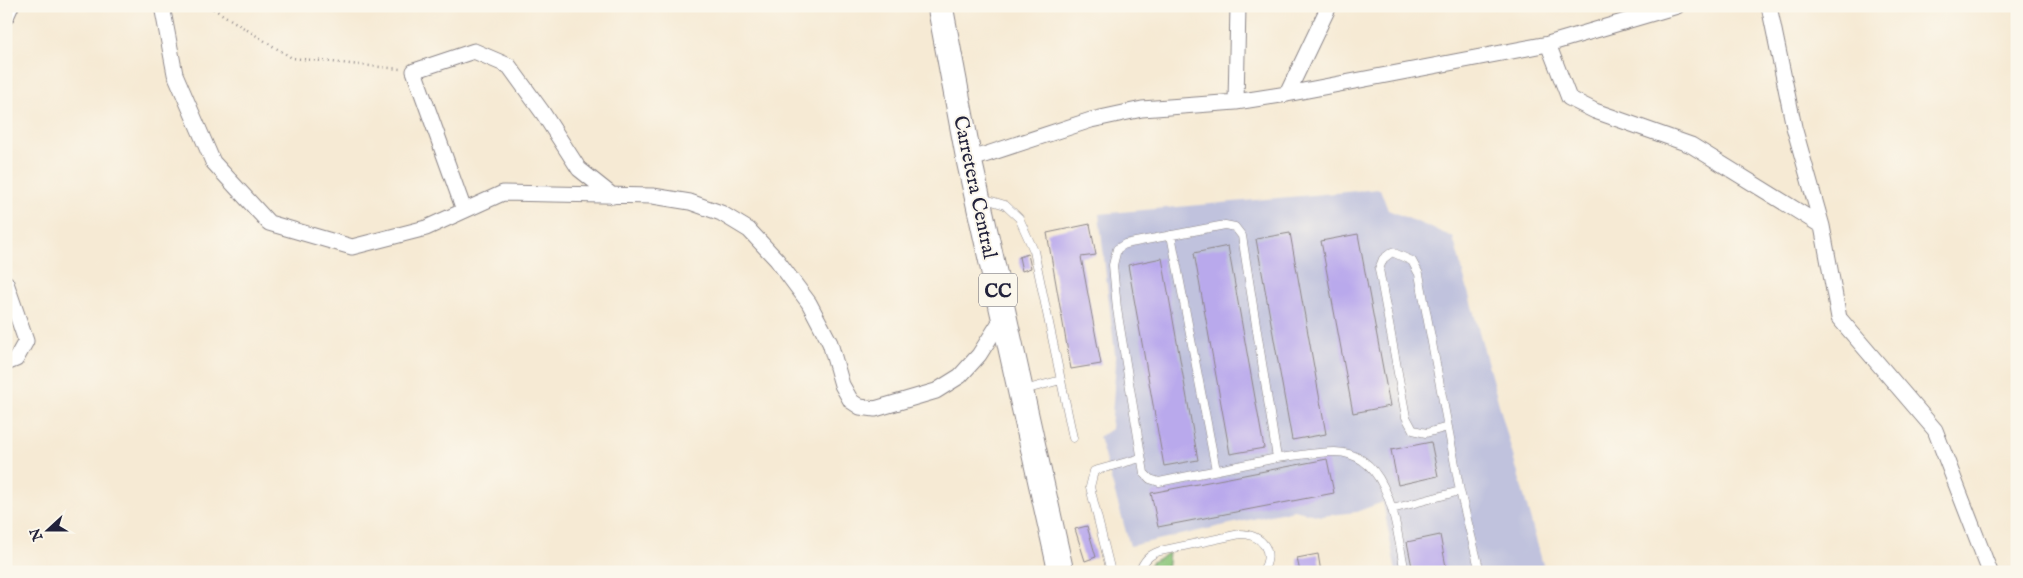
<svg xmlns="http://www.w3.org/2000/svg" width="2023" height="578" viewBox="0 0 2023 578" font-family="'IM FELL English',serif">
<style>
.industrial{fill:#c0c2dd}
.green{fill:#89c478;stroke:#56735a}
.building{fill:#b9a9ec}
.lines{fill:none;stroke-linecap:round;stroke-linejoin:round}
.lane-casing{stroke:#8c8688;stroke-width:9}
.street-casing{stroke:#8c8688;stroke-width:17}
.primary-casing{stroke:#8c8688;stroke-width:27}
.path{stroke:#8c8688;stroke-width:2.5;stroke-dasharray:1 4;stroke-linecap:butt}
.lane{stroke:#fff;stroke-width:8}
.street{stroke:#fff;stroke-width:15}
.primary{stroke:#fff;stroke-width:25}
.labels{text-anchor:middle;stroke-width:4;stroke-linejoin:round;paint-order:stroke}
.shield{fill:#fbf7ec;stroke:#636270;stroke-width:1}
.shield-label{font-size:19px;font-weight:bold;fill:#22223b}
.street-label{font-size:20px;fill:#22223b;stroke:#fbf7ec}
</style>
<rect width="100%" height="100%" fill="#fbf7ec"/>
<filter id="ink" filterUnits="userSpaceOnUse"><feTurbulence type="fractalNoise" baseFrequency=".02" numOctaves="2"/><feDisplacementMap in="SourceGraphic" scale="10" xChannelSelector="R" yChannelSelector="G"/><feConvolveMatrix kernelMatrix="1 2 1 2 8 2 1 2 1" color-interpolation-filters="sRGB"/></filter>
<filter id="wash" filterUnits="userSpaceOnUse"><feTurbulence type="fractalNoise" baseFrequency=".0096" numOctaves="4" result="noise"/><feDisplacementMap in="SourceGraphic" scale="20" xChannelSelector="R" yChannelSelector="G"/><feGaussianBlur stdDeviation="1.12" result="paint"/><feColorMatrix in="noise" values="0 0 0 0 0 0 0 0 0 0 0 0 0 0 0 0 0 1.4 0 .05"/><feComposite in="paint" operator="in"/></filter>
<g filter="url(#wash)">
<rect width="100%" height="100%" fill="#f6ead4"/>
<path class="industrial" d="M1380,189L1388,210L1453,237L1545,572H1396L1383,502L1356,512L1321,516L1294,510L1130,546L1099,437L1111,429L1116,363L1099,214Z"/>
<path class="green" d="M1169,553L1167,572H1146L1152,562Z"/>
<g id="blocks">
<path class="building" d="M1090,224L1096,255L1081,257L1101,364L1071,369L1047,233Z
M1290,233L1326,434L1292,440L1256,239Z
M1358,234L1390,406L1353,413L1321,241Z
M1228,246L1264,448L1230,454L1194,253Z
M1028,254L1031,268L1022,271L1019,257Z
M1162,258L1198,460L1164,466L1128,265Z
M1431,442L1438,476L1398,485L1391,450Z
M1327,459L1334,493L1158,527L1151,493Z
M1087,526L1096,557L1085,561L1075,529Z
M1440,535L1447,572H1413L1407,542Z
M1318,554L1321,572H1300L1297,558Z"/>
</g>
</g>
<g filter="url(#ink)">
<use href="#blocks" fill-opacity="0" stroke="#8c8688" stroke-width="1"/>
<g class="lines">
<defs>
<path id="lane" d="M982,198L1005,205L1019,218L1034,251L1073,438
M1225,225L1235,227L1242,236L1277,458L1159,482L1150,479L1144,473L1117,309L1113,265L1117,249L1125,244Z
M1171,235L1216,470
M1024,390L1061,380
M1448,427L1426,433L1413,430L1406,417L1379,269L1383,259L1392,252L1412,261L1419,274L1460,491
M1277,458C1296,456 1316,452 1335,452C1392,453 1396,531 1405,572
M1392,509L1460,491L1480,572
M1357,571V572
M1111,572L1090,487L1094,471L1141,458
M1139,572C1144,561 1148,555 1160,551L1240,534C1262,534 1276,552 1262,572"/>
<path id="street" d="M162,6L175,74L213,162L269,223L352,247L426,228L503,193L653,196L690,202L721,213L749,230L777,260L809,303L830,343L842,385L851,401L860,407L875,409L936,391L960,376L979,355L1003,317
M1769,6L1794,127L1822,226L1839,318L1935,430L1990,572
M6,17L11,6
M1548,44L1569,98L1595,111L1691,145L1822,226
M1287,94L1329,6
M1236,102L1238,6
M969,160L1091,120L1142,109L1236,102L1287,94L1548,44L1677,6
M464,210L414,71L474,51L509,66L543,113L579,169L613,196
M6,283L26,341L16,359L6,363"/>
<path id="primary" d="M940,6L969,160L1061,572"/>
</defs>
<use href="#lane" class="lane-casing"/>
<use href="#street" class="street-casing"/>
<use href="#primary" class="primary-casing"/>
<path class="path" d="M209,6L292,58L400,69"/>
<use href="#lane" class="lane"/>
<use href="#street" class="street"/>
<use href="#primary" class="primary"/>
</g>
</g>
<g class="labels">
<rect class="shield" x="979" y="273.5" width="38" height="33" rx="4"/>
<g class="shield-label">
<text x="998" y="297">CC</text>
</g>
<g class="street-label">
<text transform="translate(976 187) rotate(78)" y="7">Carretera Central</text>
</g>
</g>
<rect width="2023" height="578" fill="none" stroke="#fbf7ec" stroke-width="25"/>
<g transform="translate(48 530) rotate(249)" stroke="#fbf7ec" stroke-width="4" paint-order="stroke">
<path d="M0-4L9 19L0 12L-9 19Z" fill="#22223b"/>
<text y="-8" font-size="14" font-weight="bold" text-anchor="middle" fill="#22223b">N</text>
</g>
</svg>
